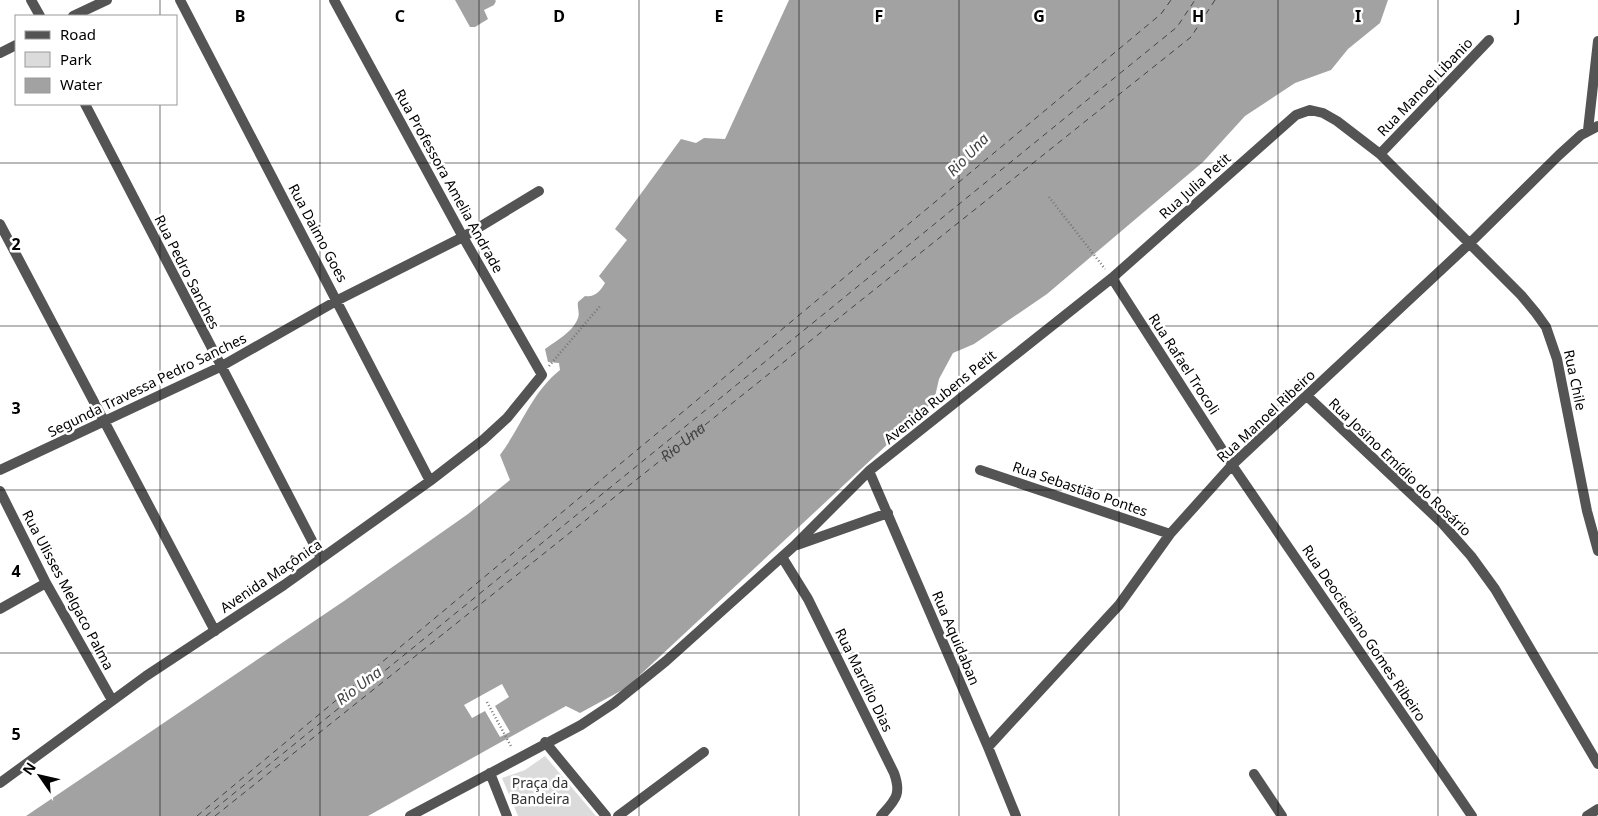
<svg xmlns="http://www.w3.org/2000/svg" width="1598" height="816" viewBox="0 0 1598 816" font-family="'Noto Sans',sans-serif">
<style>
.green{fill:#dbdbdb}
.water{fill:#a2a2a2}
.pier{fill:#fff}
.lines{fill:none;stroke-linecap:round;stroke-linejoin:round}
.ferry{stroke:#434343;stroke-width:1;stroke-dasharray:6 5;stroke-linecap:butt}
.path{stroke:#767676;stroke-width:2.5;stroke-dasharray:1 2.5;stroke-linecap:butt}
.street{stroke:#545454;stroke-width:10}
.grid{fill:none;stroke:#000;stroke-width:1;stroke-opacity:0.55}
.labels{text-anchor:middle;stroke-width:5;stroke-linejoin:round;paint-order:stroke}
.street-label{font-size:14px;fill:#000;stroke:#fff}
.park-label{font-size:14px;fill:#323232;stroke:#fff}
.water-label{font-size:15px;font-style:italic;fill:#434343;stroke:#fff}
.grid-label{font-size:16px;text-anchor:middle;font-weight:bold;fill:#000;stroke:#fff;stroke-width:5;stroke-linejoin:round;paint-order:stroke}
</style>
<rect width="100%" height="100%" fill="#fff"/>
<path class="green" d="M545,756L596,816H518L502,778L525,770Z"/>
<path class="water" d="M455,0H495L496,1L494,5L484,10L488,19L475,27H470Z
M789,0H1388L1380,23L1348,49L1331,70L1295,83L1245,116L1203,162L1047,294L974,344L953,353L939,379L934,401L626,688L580,713L566,706L368,816H26L344,601L468,514L510,480L500,455C521,427 532,392 560,370L559,363L548,362L545,349C556,341 573,332 578,318C580,313 577,308 578,302L585,296C595,298 601,290 605,283L599,276L627,240L615,229L681,139L696,143L704,138L725,139Z"/>
<path class="pier" d="M502,684L509,697L495,706L510,732L500,737L485,711L472,718L464,705Z"/>
<g class="lines">
<g class="ferry">
<path d="M197,816L1161,14L1171,0"/>
<path d="M206,816L1177,27L1195,0"/>
<path id="s1" d="M215,816L1191,37L1215,0"/>
</g>
<path class="path" d="M1049,197L1105,269
M549,366L601,305
M487,702L512,748"/>
<path class="street" d="M31,0L40,16
M180,0L430,481
M73,16L107,0
M0,53L16,45
M85,104L321,558
M1588,130L1598,41
M1380,154L1489,40
M0,224L215,631
M1112,278L1232,465L1472,816
M1307,396L1441,522L1471,556L1495,589L1598,764
M0,470L220,367L338,300L463,237L539,191
M980,470L1170,534
M869,471L988,747L1016,816
M0,491L46,583L112,700
M797,545L888,513
M782,557L808,599L894,773C902,795 895,800 881,816
M0,609L46,583
M545,742L606,816
M988,747L1119,605L1170,534L1232,465L1470,243L1559,155L1581,135L1598,126
M490,773L507,816
M1254,774L1282,816
M0,783L146,676L284,585L430,481L483,440L507,418L542,375L463,237L334,0
M410,816L581,725L614,703L666,661L794,546L869,471L1112,278L1296,115L1310,110L1323,113L1337,121L1380,154L1521,295L1536,313L1546,327L1557,359L1587,511L1598,551
M618,816L704,752
M1587,816L1598,809"/>
</g>
<path class="grid" d="M160,0V16M320,0V816M479,0V816M639,0V816M799,0V816M959,0V816M1119,0V816M1278,0V816M1438,0V816M160,104V816M0,163H1598M0,326H1598M0,490H1598M0,653H1598"/>
<g class="labels">
<g class="street-label">
<text transform="translate(1425 87) rotate(-46)" y="5">Rua Manoel Libanio</text>
<text transform="translate(449 181) rotate(61)" y="5">Rua Professora Amelia Andrade</text>
<text transform="translate(1195 186) rotate(-42)" y="5">Rua Julia Petit</text>
<text transform="translate(318 233) rotate(62)" y="5">Rua Daimo Goes</text>
<text transform="translate(187 272) rotate(63)" y="5">Rua Pedro Sanches</text>
<text transform="translate(1184 364) rotate(57)" y="5">Rua Rafael Trocoli</text>
<text transform="translate(1575 380) rotate(78)" y="5">Rua Chile</text>
<text transform="translate(147 385) rotate(-26)" y="5">Segunda Travessa Pedro Sanches</text>
<text transform="translate(940 397) rotate(-39)" y="5">Avenida Rubens Petit</text>
<text transform="translate(1266 416) rotate(-43)" y="5">Rua Manoel Ribeiro</text>
<text transform="translate(1400 467) rotate(44)" y="5">Rua Josino Emídio do Rosário</text>
<text transform="translate(1080 489) rotate(19)" y="5">Rua Sebastião Pontes</text>
<text transform="translate(271 576) rotate(-34)" y="5">Avenida Maçônica</text>
<text transform="translate(68 590) rotate(62)" y="5">Rua Ulisses Melgaco Palma</text>
<text transform="translate(1364 633) rotate(56)" y="5">Rua Deocieciano Gomes Ribeiro</text>
<text transform="translate(956 638) rotate(67)" y="5">Rua Aquidaban</text>
<text transform="translate(864 680) rotate(64)" y="5">Rua Marcílio Dias</text>
</g>
<g class="park-label">
<text x="540" y="788">Praça da<tspan x="540" dy="16">Bandeira</tspan></text>
</g>
<g class="water-label">
<text transform="translate(968 155) rotate(-46)" y="5">Rio Una</text>
<text dy="5" stroke="none"><textPath href="#s1" startOffset="599">Rio Una</textPath></text>
<text transform="translate(359 686) rotate(-37)" y="5">Rio Una</text>
</g>
</g>
<g class="grid-label">
<text x="240" y="22">B</text>
<text x="400" y="22">C</text>
<text x="559" y="22">D</text>
<text x="719" y="22">E</text>
<text x="879" y="22">F</text>
<text x="1039" y="22">G</text>
<text x="1198" y="22">H</text>
<text x="1358" y="22">I</text>
<text x="1518" y="22">J</text>
<text x="16" y="250">2</text>
<text x="16" y="414">3</text>
<text x="16" y="577">4</text>
<text x="16" y="740">5</text>
</g>
<rect x="15" y="15" width="162" height="90" fill="#ffffff" stroke="#999999"/>
<rect x="25" y="31" width="25" height="8" fill="#545454" stroke="#999999"/>
<text x="60" y="40" font-size="15" fill="#000000">Road</text>
<rect x="25" y="52" width="25" height="15" fill="#dbdbdb" stroke="#999999"/>
<text x="60" y="65" font-size="15" fill="#000000">Park</text>
<rect x="25" y="78" width="25" height="15" fill="#a2a2a2" stroke="#999999"/>
<text x="60" y="90" font-size="15" fill="#000000">Water</text>
<g transform="translate(40 776) rotate(304)" stroke="#ffffff" stroke-width="4" paint-order="stroke">
<path d="M0-4L9 19L0 12L-9 19Z" fill="#000000"/>
<text y="-8" font-size="14" font-weight="bold" text-anchor="middle" fill="#000000">N</text>
</g>
</svg>
